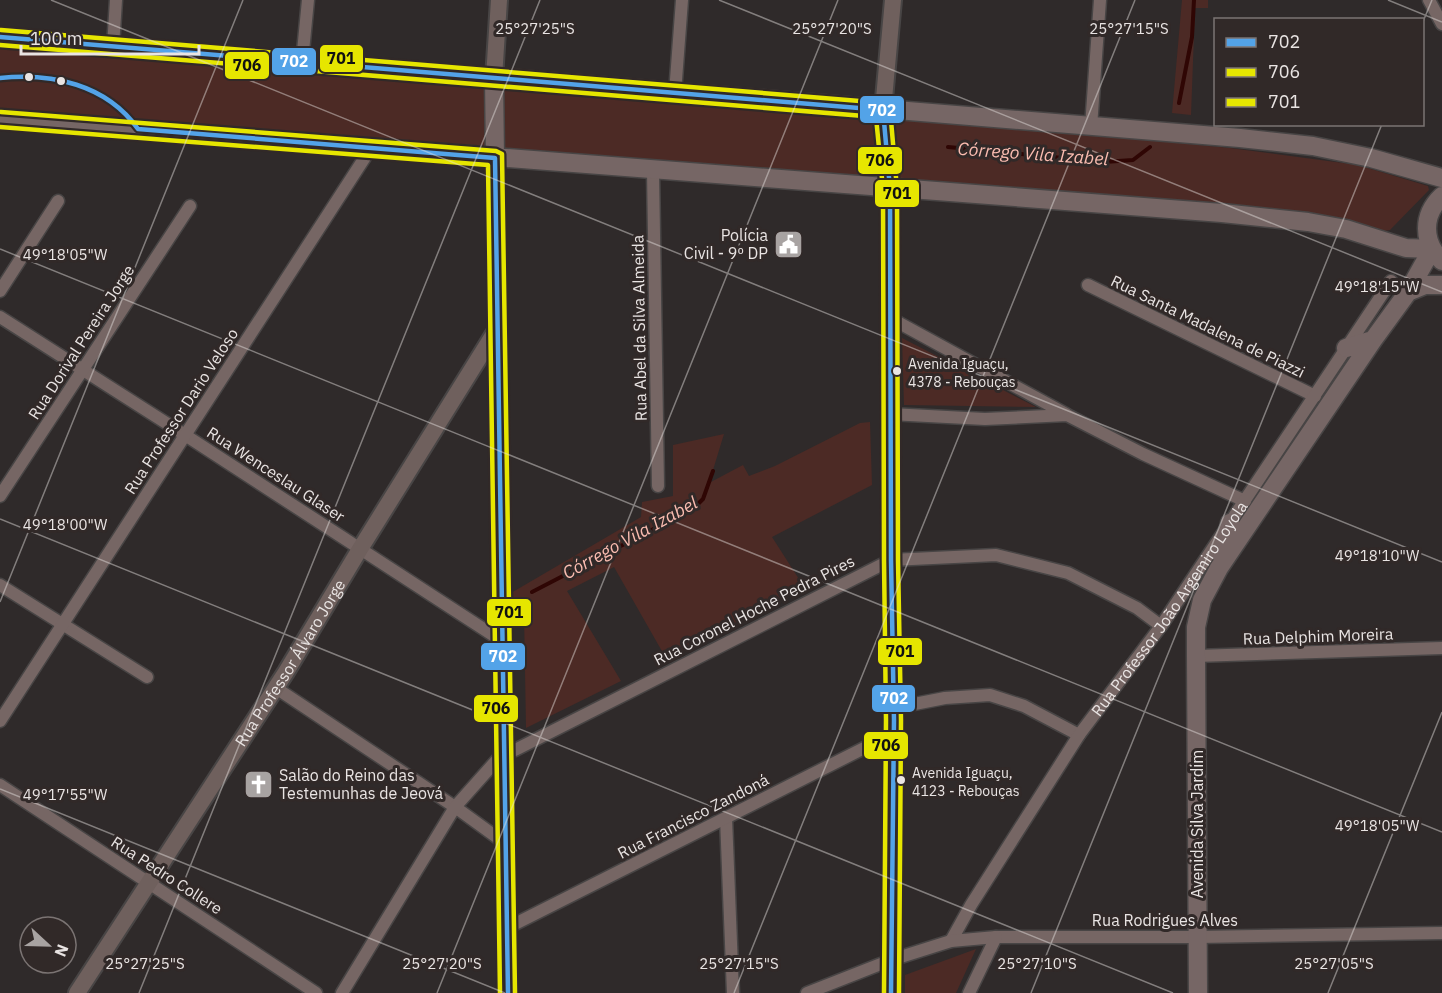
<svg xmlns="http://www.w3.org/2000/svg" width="1442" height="993" viewBox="0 0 1442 993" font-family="'IBM Plex Sans',sans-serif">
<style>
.green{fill:#4c2a25}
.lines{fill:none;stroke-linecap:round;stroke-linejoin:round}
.stream{stroke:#2f0604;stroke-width:4}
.street-casing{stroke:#484545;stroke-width:15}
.secondary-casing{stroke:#484545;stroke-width:20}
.primary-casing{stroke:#484545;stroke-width:21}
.street{stroke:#766664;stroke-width:12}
.secondary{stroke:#6f605d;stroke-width:16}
.primary{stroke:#766665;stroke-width:18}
.bus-1-casing{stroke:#312928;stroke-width:9}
.bus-2-casing{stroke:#312928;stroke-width:9}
.bus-3-casing{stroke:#312928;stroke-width:9}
.bus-1{stroke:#53a3e8;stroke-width:4.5}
.bus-2{stroke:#e6e600;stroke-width:4.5}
.bus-3{stroke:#e6e600;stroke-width:4.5}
.ticks{fill:none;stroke:#e9e4e3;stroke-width:1.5;stroke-opacity:0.45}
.bus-dot{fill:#e9e4e3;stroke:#312928;stroke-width:2}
.labels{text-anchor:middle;stroke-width:6;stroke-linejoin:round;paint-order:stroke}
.bus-label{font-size:14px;fill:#e9e4e3;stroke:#312928;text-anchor:start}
.poi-label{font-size:16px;fill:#e9e4e3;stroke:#312928;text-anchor:end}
.street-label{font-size:16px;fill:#e9e4e3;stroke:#312928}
.water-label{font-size:18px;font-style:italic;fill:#fabcb0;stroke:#312928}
.ticks-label{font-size:15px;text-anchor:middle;fill:#e9e4e3;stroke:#312928;stroke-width:6;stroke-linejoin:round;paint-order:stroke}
.line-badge{stroke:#312928;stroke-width:2}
.badge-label{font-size:16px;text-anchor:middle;font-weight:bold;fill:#fff}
.pale-badge-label{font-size:16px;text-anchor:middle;font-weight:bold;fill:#111}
</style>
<rect width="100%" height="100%" fill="#2f2a2a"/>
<path class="green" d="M1182,0H1208V8H1195L1191,115L1172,113Z
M0,46L915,118L1230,148L1358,165L1428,186L1429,190L1390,230L1384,231L1345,221L0,116Z
M902,338L1036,407L904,405Z
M870,422L872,485L772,537L804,587L667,660L614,567L567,591L621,681L526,728L524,613L507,621L506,596L641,517L642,502L673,496V445L724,434L709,483L743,465L749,476L775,466L860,423Z
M976,949L956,993H905V975Z"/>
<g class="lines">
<path class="stream" d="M1179,103L1192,37L1194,0
M948,147L1104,162L1133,160L1150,147
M532,592L694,508L703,499L713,471"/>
<defs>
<g id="street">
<path d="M1429,0L1442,24"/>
<path d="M113,47L116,0"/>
<path d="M302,62L308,0"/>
<path d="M675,93L682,0"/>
<path d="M1091,127L1100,0"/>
<path d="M653,171L658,486"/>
<path d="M1088,285L1315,396"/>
<path d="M0,291L58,201"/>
<path d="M0,317L185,435L502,641"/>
<path d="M890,318L1066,414"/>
<path d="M890,414L985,419L1067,415L1143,454L1245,501"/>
<path d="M0,496L190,206"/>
<path d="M0,585L147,677"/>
<path d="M1196,656L1442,648"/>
<path d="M276,688L455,807L506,844"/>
<path d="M894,708L945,698L990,695L1024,706L1079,735"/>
<path d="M0,721L371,148"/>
<path d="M0,785L316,993"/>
<path d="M726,818L733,993"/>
<path d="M507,928L894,733"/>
<path id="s1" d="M951,941L971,905L1079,735L1161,626L1391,281"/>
<path d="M342,993L455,807L504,752L515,750L891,560L996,555L1068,573L1137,608L1161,626"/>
<path d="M807,993L891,960L951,941L996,937H1198L1442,933"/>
<path d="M969,993L996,937"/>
</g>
<g id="secondary">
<path d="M494,78L499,0"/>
<path d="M883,110L893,0"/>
<path d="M495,158L508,993"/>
<path d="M890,189L891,560L894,720L891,993"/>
<path id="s2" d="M77,993L286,672L360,549L497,329"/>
</g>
<path id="primary" d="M0,37L1240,138L1313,146L1371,158L1442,178
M494,78L495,158
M883,110L890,189
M0,119L1222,213L1308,222L1346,229L1406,248L1432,249
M1442,196C1422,215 1422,242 1442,261
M1408,292L1425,285H1442
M1346,348L1373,340
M1222,557L1230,523
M1198,993L1196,656V627L1202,600L1219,568L1373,340L1408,292L1432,249"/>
</defs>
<use href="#street" class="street-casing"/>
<use href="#secondary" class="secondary-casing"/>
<use href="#primary" class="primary-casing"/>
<use href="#street" class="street"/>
<use href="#secondary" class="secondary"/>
<use href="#primary" class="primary"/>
<defs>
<path id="bus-1" d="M0,37L883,110L890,189L891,560L894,720L891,993
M0,78C52,73 106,84 138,129L495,158L508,993"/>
<path id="bus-2" d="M0,45L876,117L883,189L884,560L886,720L884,993
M0,127L488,165L500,993"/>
<path id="bus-3" d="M1,30L884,103L888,105L890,109L897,189L898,560L901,720L899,993
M1,112L496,151L502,154L515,993"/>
</defs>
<use href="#bus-1" class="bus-1-casing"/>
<use href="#bus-2" class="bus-2-casing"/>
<use href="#bus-3" class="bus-3-casing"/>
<use href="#bus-1" class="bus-1"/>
<use href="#bus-2" class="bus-2"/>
<use href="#bus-3" class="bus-3"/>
</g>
<path class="ticks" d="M51,0L1442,562M719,0L1442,292M1388,0L1442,22M1422,24L1432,0M0,249L1442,832M0,519L1173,993M0,602L243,0M0,789L505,993M139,993L540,0M437,993L838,0M734,993L1135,0M1031,993L1382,124M1328,993L1442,712"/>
<defs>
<symbol id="civic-square" viewBox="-11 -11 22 22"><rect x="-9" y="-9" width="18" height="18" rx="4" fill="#a8a3a2" stroke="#312928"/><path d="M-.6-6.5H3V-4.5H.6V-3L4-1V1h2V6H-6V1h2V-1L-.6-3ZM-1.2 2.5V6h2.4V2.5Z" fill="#fff"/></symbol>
<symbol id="church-square" viewBox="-11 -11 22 22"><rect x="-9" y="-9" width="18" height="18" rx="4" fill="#a8a3a2" stroke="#312928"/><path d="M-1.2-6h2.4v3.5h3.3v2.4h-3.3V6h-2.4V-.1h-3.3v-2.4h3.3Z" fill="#fff"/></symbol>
</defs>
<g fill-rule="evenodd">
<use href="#civic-square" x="772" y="228" width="33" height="33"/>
<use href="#church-square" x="242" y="768" width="33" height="33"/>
</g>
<g class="bus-dot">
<circle cx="29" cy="77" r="5"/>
<circle cx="61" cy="81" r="5"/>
<circle cx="897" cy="371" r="5"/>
<circle cx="901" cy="780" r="5"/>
</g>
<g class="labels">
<g class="bus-label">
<text x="908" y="369">Avenida Iguaçu,<tspan x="908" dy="18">4378 - Rebouças</tspan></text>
<text x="912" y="778">Avenida Iguaçu,<tspan x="912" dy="18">4123 - Rebouças</tspan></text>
</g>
<g class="poi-label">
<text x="768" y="241">Polícia<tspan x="768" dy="18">Civil - 9º DP</tspan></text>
<text x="279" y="781" text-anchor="start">Salão do Reino das<tspan x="279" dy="18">Testemunhas de Jeová</tspan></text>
</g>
<g class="street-label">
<text transform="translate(1208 326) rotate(26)" y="6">Rua Santa Madalena de Piazzi</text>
<text transform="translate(639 328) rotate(-91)" y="6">Rua Abel da Silva Almeida</text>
<text transform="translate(81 342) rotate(-57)" y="6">Rua Dorival Pereira Jorge</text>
<text transform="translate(181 411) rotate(-57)" y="6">Rua Professor Dario Veloso</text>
<text transform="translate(276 474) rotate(33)" y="6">Rua Wenceslau Glaser</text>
<text dy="6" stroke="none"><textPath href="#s1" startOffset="398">Rua Professor João Argemiro Loyola</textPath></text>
<text transform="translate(754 610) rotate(-27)" y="6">Rua Coronel Hoche Pedra Pires</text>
<text transform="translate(1318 636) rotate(-2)" y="6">Rua Delphim Moreira</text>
<text dy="6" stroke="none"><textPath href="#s2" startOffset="393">Rua Professor Álvaro Jorge</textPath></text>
<text transform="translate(693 816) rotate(-27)" y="6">Rua Francisco Zandoná</text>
<text transform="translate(1197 824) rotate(-90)" y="6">Avenida Silva Jardim</text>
<text transform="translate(167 875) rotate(33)" y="6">Rua Pedro Collere</text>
<text x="1165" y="926">Rua Rodrigues Alves</text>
</g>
<g class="water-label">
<text transform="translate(1033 154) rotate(4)" y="6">Córrego Vila Izabel</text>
<text transform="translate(630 538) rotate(-29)" y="6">Córrego Vila Izabel</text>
</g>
</g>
<g class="ticks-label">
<text x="535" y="34">25°27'25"S</text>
<text x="832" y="34">25°27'20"S</text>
<text x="1129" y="34">25°27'15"S</text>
<text x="65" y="260">49°18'05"W</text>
<text x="1377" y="292">49°18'15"W</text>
<text x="65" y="530">49°18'00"W</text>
<text x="1377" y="561">49°18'10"W</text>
<text x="65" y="800">49°17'55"W</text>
<text x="1377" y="831">49°18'05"W</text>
<text x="145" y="969">25°27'25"S</text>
<text x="442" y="969">25°27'20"S</text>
<text x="739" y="969">25°27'15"S</text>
<text x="1037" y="969">25°27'10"S</text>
<text x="1334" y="969">25°27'05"S</text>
</g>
<g class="line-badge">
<rect x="319" y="44" width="45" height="29" rx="6" fill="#e6e600"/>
<rect x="271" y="47" width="46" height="29" rx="6" fill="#53a3e8"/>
<rect x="224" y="51" width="46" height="29" rx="6" fill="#e6e600"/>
<rect x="859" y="95" width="46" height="29" rx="6" fill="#53a3e8"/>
<rect x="857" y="146" width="46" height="29" rx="6" fill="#e6e600"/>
<rect x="874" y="179" width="46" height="29" rx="6" fill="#e6e600"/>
<rect x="486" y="598" width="46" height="29" rx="6" fill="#e6e600"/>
<rect x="877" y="637" width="46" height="29" rx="6" fill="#e6e600"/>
<rect x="480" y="642" width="46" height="29" rx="6" fill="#53a3e8"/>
<rect x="871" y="684" width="45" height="29" rx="6" fill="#53a3e8"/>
<rect x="473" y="694" width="46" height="29" rx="6" fill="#e6e600"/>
<rect x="863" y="731" width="46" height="29" rx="6" fill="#e6e600"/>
</g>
<g class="badge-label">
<text x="294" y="67">702</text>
<text x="882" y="116">702</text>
<text x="503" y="662">702</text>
<text x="894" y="704">702</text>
</g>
<g class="pale-badge-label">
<text x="341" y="64">701</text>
<text x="247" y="71">706</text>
<text x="880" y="166">706</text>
<text x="897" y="199">701</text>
<text x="509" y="618">701</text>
<text x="900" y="657">701</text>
<text x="496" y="714">706</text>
<text x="886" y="751">706</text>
</g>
<rect x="1214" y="18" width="210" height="108" fill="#312928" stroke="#7b7473" stroke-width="1.5"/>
<rect x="1226" y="38" width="30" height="9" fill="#53a3e8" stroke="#7b7473" stroke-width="1.5"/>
<text x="1268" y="48" font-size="18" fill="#e9e4e3">702</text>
<rect x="1226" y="68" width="30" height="9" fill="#e6e600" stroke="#7b7473" stroke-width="1.5"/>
<text x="1268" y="78" font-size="18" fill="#e9e4e3">706</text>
<rect x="1226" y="98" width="30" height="9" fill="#e6e600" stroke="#7b7473" stroke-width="1.5"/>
<text x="1268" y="108" font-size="18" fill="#e9e4e3">701</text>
<g transform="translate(48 945) rotate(112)"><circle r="28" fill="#312928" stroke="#7b7473" stroke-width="1.5"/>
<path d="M0-4.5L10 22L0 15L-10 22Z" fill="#a8a3a2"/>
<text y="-9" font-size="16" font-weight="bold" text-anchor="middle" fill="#e9e4e3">N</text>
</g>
<path d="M21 45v9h178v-9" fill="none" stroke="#e9e4e3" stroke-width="3"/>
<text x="30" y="45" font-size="18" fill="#e9e4e3" stroke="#312928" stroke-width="4.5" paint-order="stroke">100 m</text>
</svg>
